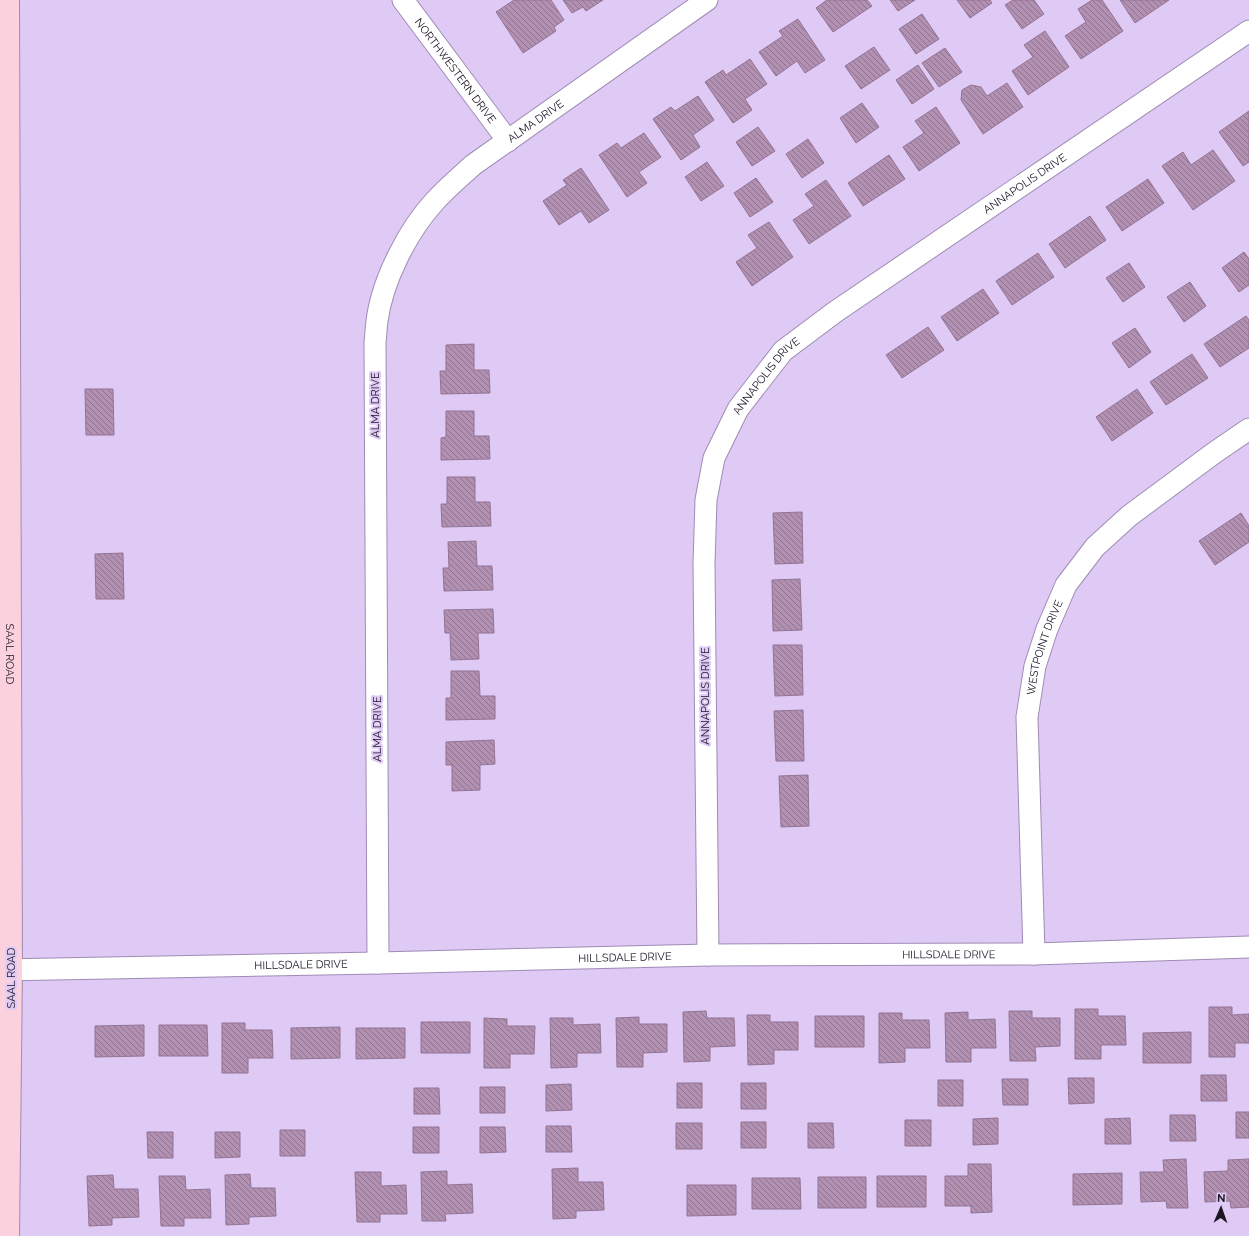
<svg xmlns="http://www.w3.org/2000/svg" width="1249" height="1236" viewBox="0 0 1249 1236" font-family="Raleway,sans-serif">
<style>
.building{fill:url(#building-back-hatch);stroke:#937394}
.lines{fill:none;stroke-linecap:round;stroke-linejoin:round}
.street-casing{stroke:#9f8cb4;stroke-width:23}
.secondary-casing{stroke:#9f8cb4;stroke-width:24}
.street{stroke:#fff;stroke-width:21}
.secondary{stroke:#fad1dc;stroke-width:22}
.labels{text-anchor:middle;stroke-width:4;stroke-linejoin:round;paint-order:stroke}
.street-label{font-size:11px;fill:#1c1523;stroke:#decaf5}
</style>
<defs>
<pattern id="building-back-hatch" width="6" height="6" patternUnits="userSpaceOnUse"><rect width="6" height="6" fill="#b190b1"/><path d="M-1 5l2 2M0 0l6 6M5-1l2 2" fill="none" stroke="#8f7490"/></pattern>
</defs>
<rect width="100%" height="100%" fill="#decaf5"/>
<path class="building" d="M514,0H551L564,20L554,27L556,31L523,53L496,12Z
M563,0H603L586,11L583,7L572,13Z
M827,0H867L872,6L833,32L816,8Z
M890,0H915L898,11Z
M957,0H990L992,3L970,18Z
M1013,0H1034L1044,14L1022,29L1005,5Z
M1092,0H1102L1123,31L1081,59L1065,36L1086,22L1078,9Z
M1120,0H1169L1135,23Z
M922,14L939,39L916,54L899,29Z
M798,19L825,60L805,73L797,61L776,76L759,52L783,36L779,31Z
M1045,31L1069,67L1028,95L1012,71L1033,57L1024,45Z
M874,47L890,70L861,89L845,66Z
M945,48L962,72L939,87L922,63Z
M750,59L767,84L745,99L752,110L733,123L705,82L723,70L726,75Z
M918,65L934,89L912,104L896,80Z
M1007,83L1023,107L983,134L961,100L962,90L971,85L981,87L987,96Z
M698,96L714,120L693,135L700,147L681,160L653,119L671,107L675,111Z
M862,103L879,127L856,143L840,118Z
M936,107L960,143L919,171L903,147L924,133L915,121Z
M1249,111V162L1243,166L1219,132Z
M758,127L775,151L752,166L736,142Z
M644,133L661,157L639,172L647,183L627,197L599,155L617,143L621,148Z
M808,139L824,163L802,178L786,154Z
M1213,150L1235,181L1193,210L1162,166L1183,152L1191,165Z
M889,155L905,179L863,206L848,183Z
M707,162L724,186L701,201L685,177Z
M581,168L609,210L589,223L581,211L559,225L543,201L567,185L563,180Z
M756,178L773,202L750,217L734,193Z
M1148,179L1164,203L1122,231L1106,207Z
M826,180L851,216L809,244L793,220L814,206L805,194Z
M1090,216L1106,240L1065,268L1049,244Z
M769,222L793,257L752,286L736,262L757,248L748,235Z
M1244,252L1249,259V285L1239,292L1222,268Z
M1038,253L1054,277L1012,305L996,281Z
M1129,263L1145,287L1123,302L1106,278Z
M1190,282L1206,306L1184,322L1167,297Z
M983,289L999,313L957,341L941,317Z
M1246,316L1249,320V348L1220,367L1204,344Z
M928,327L944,350L902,378L886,355Z
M1135,328L1151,352L1129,368L1112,343Z
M474,344V370H489L490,393L441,394L440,371H446V345Z
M1192,354L1208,378L1166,405L1150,382Z
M85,389H113L114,435H86Z
M1137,389L1153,413L1112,441L1096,417Z
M446,411H474V436H489L490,459L441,460V438L446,437Z
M447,477H475V502H490L491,526L442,527L441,504H447Z
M802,512L803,563L775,564L773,513Z
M1241,513L1249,526V542L1215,565L1199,541Z
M476,541L477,566H492L493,590L444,591L443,568H449L448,542Z
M123,553L124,599H96L95,554Z
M800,579L802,630L773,631L772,580Z
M493,609L494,633H478L479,659L451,660L450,633H445L444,610Z
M773,645H802L803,695L775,696Z
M451,671H479L480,696H495V719L446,720V698H451Z
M803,710L804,761H776L774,711Z
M494,740L495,764L480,765V790L452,791V765H446V742Z
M808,775L809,826L781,827L779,776Z
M1209,1007H1232V1015L1249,1014V1043H1235V1057H1209Z
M1075,1009H1098V1016H1125L1126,1045H1101V1059H1075Z
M706,1011L707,1018H734L735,1046L710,1047V1061L684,1062L683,1012Z
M1009,1011H1032V1018H1060V1046L1035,1047L1036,1061H1010Z
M968,1012V1020L995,1019L996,1048H971V1062H946L945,1013Z
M879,1013H902V1020H929L930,1048H905V1062L879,1063Z
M747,1015H770V1022H798V1050H774V1064L748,1065Z
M815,1016H864V1047H815Z
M639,1017V1024H667V1052L643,1053V1067H617L616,1018Z
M484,1018L507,1019V1026H535L534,1054H510V1068H484Z
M550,1018H573V1025L600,1024L601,1053H577V1067L551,1068Z
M421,1022H470V1053H421Z
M222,1023H245V1030H272L273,1058H248V1073H222Z
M144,1025V1056L95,1057V1026Z
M159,1025H207L208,1056H159Z
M340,1027V1058L291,1059V1028Z
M356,1028H405V1058L356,1059Z
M1191,1032V1063H1143V1033Z
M1201,1075H1226L1227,1101H1201Z
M1068,1078H1094V1103L1069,1104Z
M1002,1079H1028V1105H1003Z
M938,1080H963V1106H938Z
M677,1083H702V1108H677Z
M741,1083H766V1109H741Z
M571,1084L572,1110L546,1111V1085Z
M480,1087H505V1113H480Z
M414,1088H439L440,1114H414Z
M1236,1112H1249V1138H1236Z
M1170,1115H1195L1196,1141H1170Z
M998,1118V1144L973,1145V1119Z
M1130,1118L1131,1144H1105V1119Z
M905,1120H931V1146H905Z
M741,1122H766V1148H741Z
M676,1123H702V1149H676Z
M808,1123H833L834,1148H808Z
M546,1126H571L572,1152H546Z
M413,1127H439V1153H413Z
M480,1127H505L506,1152L480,1153Z
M280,1130H305V1156H280Z
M147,1132H173V1158H148Z
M215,1132H240V1157L215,1158Z
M1186,1159L1188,1208H1167L1166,1201L1141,1202L1140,1172H1164L1163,1160Z
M1249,1159V1207L1231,1208L1230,1201L1205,1202L1204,1172L1228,1171V1160Z
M968,1164H991L992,1212L971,1213V1206H945V1176H968Z
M578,1168V1182H603L604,1210L576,1211V1218L553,1219L552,1169Z
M447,1171V1185L472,1184L473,1213L445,1214L446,1221H422L421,1172Z
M355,1172H381V1186L406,1185L407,1214H380V1222H357Z
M1122,1173V1204L1073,1205V1174Z
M250,1174L251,1188H275L276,1216L249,1217V1224L226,1225L225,1175Z
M113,1175L114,1189H138L139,1217L112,1218V1225L89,1226L87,1176Z
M159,1176H185L186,1190L210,1189L211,1218H184V1226H161Z
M877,1176H926V1207H877Z
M818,1177H866V1208H818Z
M752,1178H800L801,1209H752Z
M687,1185H736V1215L687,1216Z"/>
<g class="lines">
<defs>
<g id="street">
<path id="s1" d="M403,0L508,141"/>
<path id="s2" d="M1034,954L1027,717L1035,666L1047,629L1066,585L1095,547L1129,516L1214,453L1249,429"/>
<path id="s3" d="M708,955L704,564L706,500L714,458L738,409L783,351L835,312L1249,31"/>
<path id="s4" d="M378,963L375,342C376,335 376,328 377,321C382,281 408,230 435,201C447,188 460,177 473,165L707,0"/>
<path id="s5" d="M0,970L378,963L708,955L1034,954L1249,947"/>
</g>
<g id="secondary">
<path id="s6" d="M8,0L11,970L8,1236"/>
</g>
</defs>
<use href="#street" class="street-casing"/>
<use href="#secondary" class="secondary-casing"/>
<use href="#street" class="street"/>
<use href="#secondary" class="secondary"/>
</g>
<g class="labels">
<g class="street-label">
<text dy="4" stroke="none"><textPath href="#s1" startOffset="88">NORTHWESTERN DRIVE</textPath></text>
<text dy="4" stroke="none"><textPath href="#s4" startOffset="906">ALMA DRIVE</textPath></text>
<text dy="4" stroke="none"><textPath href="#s3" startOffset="920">ANNAPOLIS DRIVE</textPath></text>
<text dy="4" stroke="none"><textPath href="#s3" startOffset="596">ANNAPOLIS DRIVE</textPath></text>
<text transform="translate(375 405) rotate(-90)" y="4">ALMA DRIVE</text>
<text dy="4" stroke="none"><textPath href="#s2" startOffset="309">WESTPOINT DRIVE</textPath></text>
<text dy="4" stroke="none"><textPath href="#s6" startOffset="654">SAAL ROAD</textPath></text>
<text transform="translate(705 696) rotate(-90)" y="4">ANNAPOLIS DRIVE</text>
<text transform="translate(377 729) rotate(-90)" y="4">ALMA DRIVE</text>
<text dy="4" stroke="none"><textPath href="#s5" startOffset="949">HILLSDALE DRIVE</textPath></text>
<text dy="4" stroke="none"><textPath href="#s5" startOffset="625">HILLSDALE DRIVE</textPath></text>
<text dy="4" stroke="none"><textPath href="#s5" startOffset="301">HILLSDALE DRIVE</textPath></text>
<text transform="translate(11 978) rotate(-90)" y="4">SAAL ROAD</text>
</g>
</g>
<g transform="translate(1221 1208) rotate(2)" stroke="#decaf5" stroke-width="3" paint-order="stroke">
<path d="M0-3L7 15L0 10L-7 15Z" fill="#1c1523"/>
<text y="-6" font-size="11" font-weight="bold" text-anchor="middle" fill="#1c1523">N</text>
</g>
</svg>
